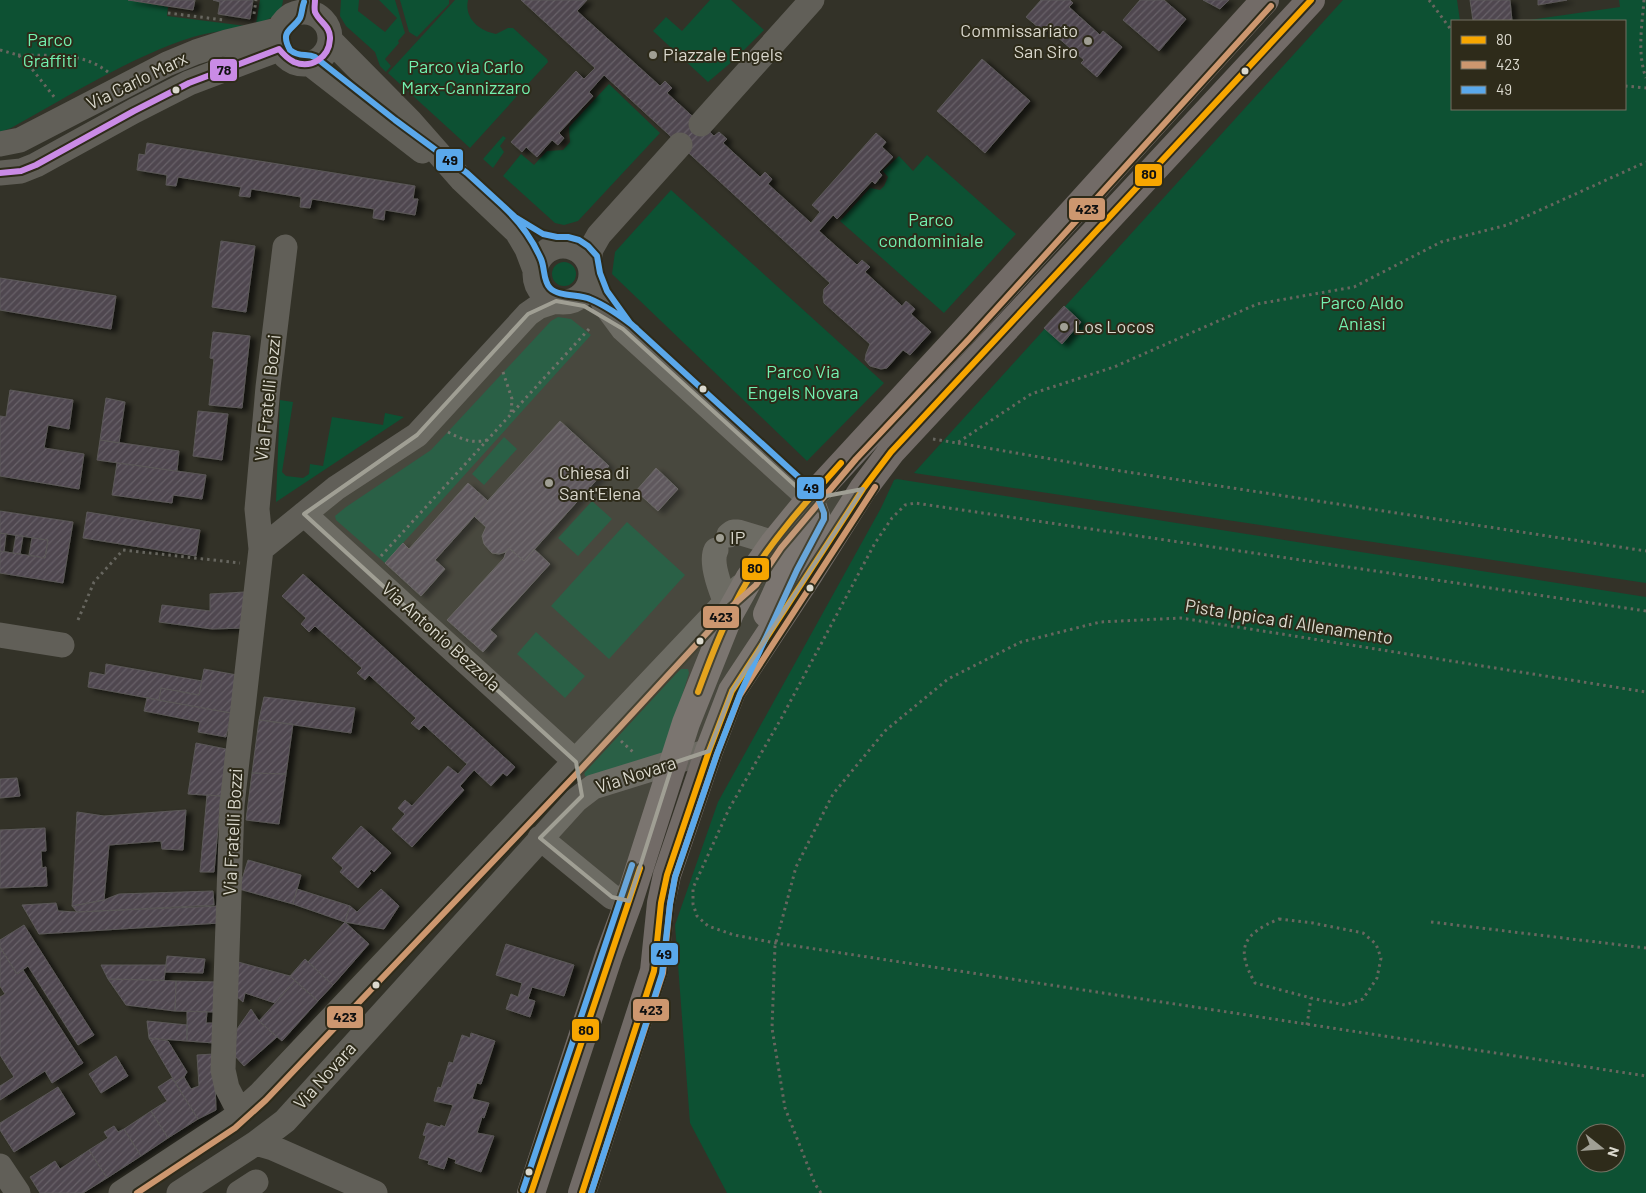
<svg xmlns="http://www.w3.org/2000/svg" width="1646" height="1193" viewBox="0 0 1646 1193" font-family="Barlow,sans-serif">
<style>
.green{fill:#0d5133;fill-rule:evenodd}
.building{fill:url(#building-hatch);stroke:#5b5858;filter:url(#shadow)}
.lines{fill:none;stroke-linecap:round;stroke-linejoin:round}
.path{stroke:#67665f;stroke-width:3;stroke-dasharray:2.5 4;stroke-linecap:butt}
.minor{stroke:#615f58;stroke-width:25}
.major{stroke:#726b67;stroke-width:28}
.bus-1-casing{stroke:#2e2b1a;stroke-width:10}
.bus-2-casing{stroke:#2e2b1a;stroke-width:10}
.bus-3-casing{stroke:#2e2b1a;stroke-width:10}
.bus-4-casing{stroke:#2e2b1a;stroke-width:10}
.bus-1{stroke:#f7a600;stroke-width:6}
.bus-2{stroke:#cd976f;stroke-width:6}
.bus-3{stroke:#5aa8eb;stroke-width:6}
.bus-4{stroke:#ca8be6;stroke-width:6}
.marked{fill:#a09f94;fill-opacity:0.2;stroke:#a09f94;stroke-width:4;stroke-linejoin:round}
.poi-dot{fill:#a09f94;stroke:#2e2b1a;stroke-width:2}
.bus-dot{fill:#dbd9ce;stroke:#2e2b1a;stroke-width:2}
.labels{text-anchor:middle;stroke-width:4;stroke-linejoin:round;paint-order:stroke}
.poi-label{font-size:18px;fill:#dbd9ce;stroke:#2e2b1a;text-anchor:start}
.park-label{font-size:18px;fill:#73f2b0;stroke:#2e2b1a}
.street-label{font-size:18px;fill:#dbd9ce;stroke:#2e2b1a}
.line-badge{stroke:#2e2b1a;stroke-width:2}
.pale-badge-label{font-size:14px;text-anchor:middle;font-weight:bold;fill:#111}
</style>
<defs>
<pattern id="building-hatch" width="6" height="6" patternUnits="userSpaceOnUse" patternTransform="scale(1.25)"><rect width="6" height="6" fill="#4f4750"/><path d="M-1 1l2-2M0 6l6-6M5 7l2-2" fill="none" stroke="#686168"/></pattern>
<filter id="shadow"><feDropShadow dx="5.5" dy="3" stdDeviation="2.5" flood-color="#0009"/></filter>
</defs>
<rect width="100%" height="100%" fill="#333228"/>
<path class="green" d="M0,0H128L168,7L167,16L246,26C228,30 210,32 193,37C132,56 67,97 11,128L0,132Z
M260,0H283C282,16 268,19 256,24Z
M341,0H359L358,11L385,32L397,18L379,0H395L405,33L398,41L399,43L385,59L391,66L386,72L380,66L375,52L346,26L340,16Z
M400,0H449V4L417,37L409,32Z
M455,0H468C464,18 479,31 496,34L508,28H513L547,59L548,62L470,148L388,73Z
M710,0H731L764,30L734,60L708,82L653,31L666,17L682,31Z
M1343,0H1457L1460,21H1452V109H1625V21H1522L1620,7L1619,0H1646V583L914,473Z
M609,84L660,133L578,221L564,225L555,223L503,176L521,154L534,165L547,151L563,150L570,142L569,127Z
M503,136L506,138L500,146L504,152L493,168L483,159Z
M927,155L1016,234L944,313L840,221L870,188L880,190L884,186L888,177L883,171L899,156L913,171Z
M671,190L884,383L807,461L612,274L615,252Z
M552 274a12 12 0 1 1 24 0a12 12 0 1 1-24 0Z
M558,317L571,319L591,335L385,563L336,520L335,516L346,507L431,450L551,321Z
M280,400L293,402L282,472L286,476L303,478L309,474L310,464L323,466L332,417L383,425L385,413L404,417L276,502Z
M504,437L517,449L484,485L472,474Z
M897,479L1646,597V1193H727L690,1123L675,925L718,802L881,508L894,480ZM1586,1133H1616V1163H1586Z
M592,501L612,519L578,556L558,538Z
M627,522L685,575L609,659L551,606Z
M536,632L585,676L565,698L517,654Z
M681,669H688L689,673L665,752L587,777L585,776L584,772L587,768L664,684Z"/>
<path class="building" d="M128,0H195L193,10Z
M213,0H253L250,19L218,14L220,2Z
M521,0H587L577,11L660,86L665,81L672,88L667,93L714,136L719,132L727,139L723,143L760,177L765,172L772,179L768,184L811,223L820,212L812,205L876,133L886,142L882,147L893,157L879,172L882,175L875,184L872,181L837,219L833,215L819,231L857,265L862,260L870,267L865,272L902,306L906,301L915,309L911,314L931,332L910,355L903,350L887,368L881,369L870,366L865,360L866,354L870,344L824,303L823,297L824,289L830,283L604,75L589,92L593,96L559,133L564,138L558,145L552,140L537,157L526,147L522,152L511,142L576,71L584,79L595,68Z
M1041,0H1070L1073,3L1069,7L1100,35L1103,31L1122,47L1097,77L1081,63L1084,60L1048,29L1045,33L1026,17Z
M1140,0H1164L1186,19L1159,51L1123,20Z
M1203,0H1229L1220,9Z
M1470,0H1510L1512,21H1473Z
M1538,0H1567L1538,5Z
M982,59L1030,101L985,153L937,111Z
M147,143L415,186L413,199H418L415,215L385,210L384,220L373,218L374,209L312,199L310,208L300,207L301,197L251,189L250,197L239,196L241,187L178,177L176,186L166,185L167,175L137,170L139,154L145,155Z
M221,241L255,246L246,312L212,307Z
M0,278L116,296L111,329L0,310Z
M1064,306L1081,322L1062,344L1044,328Z
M213,332L250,336L242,408L209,405L214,359L210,358Z
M10,390L73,400L69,429L48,425L44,448L84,454L79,489L0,476V416L6,417Z
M106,398L125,402L119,443L100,440Z
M198,411L228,414L222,460L193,456Z
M560,421L609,466L524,561L509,548L506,552L499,554L492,553L484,544L482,536L486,527L474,516Z
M100,440L179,451L177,471L97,460Z
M117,463L206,475L202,499L173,495L172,503L112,495Z
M656,468L678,489L658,511L636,491Z
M468,483L488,501L435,560L445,569L421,596L385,563L403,543L409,549Z
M0,511L73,522L63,583L0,573V551L45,558L48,540L0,533Z
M87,512L200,530L196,556L83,538Z
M0,533L6,534L4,552L0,551Z
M16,535L23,536L20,554L13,553Z
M32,538L48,540L45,558L29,555Z
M509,548L524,561L534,549L550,564L490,630L497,636L483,652L447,620L504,558L506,552Z
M303,574L515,767L507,776L503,773L491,786L474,770L460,786L464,790L412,847L392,829L405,814L398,808L405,800L412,806L448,766L458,774L467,764L424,725L419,730L411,723L416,718L369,675L365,680L357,673L362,668L315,626L309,632L301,624L306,618L282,596Z
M245,592L246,628L212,629L159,622L162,605L210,611V594Z
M106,664L202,681L199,695L161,688L159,700L88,687L90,672L105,675Z
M204,669L237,675L231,713L159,700L161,688L199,695Z
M264,697L355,708L351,733L259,720Z
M147,698L231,713L226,737L198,732L200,722L144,711Z
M259,720L293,724L286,774L252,773Z
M196,743L226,749L221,796L188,794Z
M252,773L286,774L279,824L246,820Z
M17,778L20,796L0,798V779Z
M207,795L221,796L214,872H200Z
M186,810L183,850L162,849L161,841L109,845L104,900L72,906L77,812L104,816Z
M361,826L391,853L374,872L371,869L369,872L371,873L358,888L340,872L343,868L332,858Z
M45,828L46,851H41L42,868L46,867L47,886L0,888V830Z
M248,860L301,875L293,904L239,889Z
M297,889L350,906L345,922L293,904Z
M381,889L399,906L384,929L345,922L350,906L357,912Z
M213,891L214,905L77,912L72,906L104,900L119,894Z
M56,903L58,911L77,912L221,906L220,923L39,934L22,905Z
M345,922L369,944L333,985L308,962Z
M24,925L94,1035L78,1045L28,966L17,974L0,947V940Z
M506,944L574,965L564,996L532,987L528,999L535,1001L530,1017L506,1009L511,994L518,997L522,983L496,975Z
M0,947L17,974L23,970L83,1063L52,1083L45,1071L0,1100V1086L14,1077L0,1055V997L5,994L0,986Z
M167,956L205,959L203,973L165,972Z
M305,959L333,985L318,1001L290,976Z
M238,962L290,976L295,981L275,1003L245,993L243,1002L236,996Z
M101,965H166L164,980L108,979Z
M108,979L176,981L175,1011L126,1005Z
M176,981L216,982L215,1012L175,1011Z
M295,981L318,1001L282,1041L259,1021Z
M251,1009L259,1021L277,1037L244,1066L234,1055L237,1029Z
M187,1011L207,1012L206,1023H214V1043L187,1041Z
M147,1021L187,1025V1041L149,1038Z
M471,1033L495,1041L481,1084L477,1083L472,1099L489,1103L484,1118L482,1117L477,1133L494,1136L481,1172L455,1163L456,1160L448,1157L444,1169L428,1164L429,1161L419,1158L426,1136L423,1135L427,1123L440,1127L441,1125L445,1127L453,1105L434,1101L438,1087L441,1088L449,1062L453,1063L462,1035L470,1038Z
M149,1038L168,1041L187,1072L184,1077L175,1082Z
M214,1054L216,1110L198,1119L175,1082L184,1077L191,1089L199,1086L197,1055Z
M116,1056L128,1076L101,1093L89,1074Z
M172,1078L198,1119L168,1138L151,1111L167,1101L158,1087Z
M58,1087L75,1114L14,1152L0,1130V1123Z
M151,1111L168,1138L141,1156L124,1129Z
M114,1126L118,1132L124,1129L141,1156L107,1178L89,1150L108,1138L104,1132Z
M89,1150L107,1178L83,1193H40L30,1177L55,1161L60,1169Z"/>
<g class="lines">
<path class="path" d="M1429,0L1452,31
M1644,0C1642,26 1637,53 1646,78
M168,13L224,20
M254,14L256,0
M0,50L18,55L28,64L55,98
M18,55C50,56 81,51 108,72
M1625,86L1646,88
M503,372L512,399L511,414
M448,432C461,439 472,444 487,440
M933,439L957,443L1031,394L1114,367L1257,304L1354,287L1441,242L1507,225L1646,162
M958,443L1121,471L1646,551
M381,556L589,329
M1646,611L915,503L905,505L892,518L875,543L782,717L729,809L693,888V904L697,916L708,926L734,935L776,943L1646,1076
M78,620L94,582L123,550L240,563
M621,741L633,752
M1279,919L1313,923L1363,933L1376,944L1381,958L1377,978L1363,999L1345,1005L1311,998L1255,983C1235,948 1243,934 1279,919Z
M1431,922L1646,948
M1307,1025L1311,998
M821,1193L815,1184L785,1108L772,1028L775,946L796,867L833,794L885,731L948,679L1021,642L1100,622L1181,618L1646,692"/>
<path class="minor" d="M278 38a26 26 0 1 1 52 0a26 26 0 1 1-52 0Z
M330,40L410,121L462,180L517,232L527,249L535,270
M310,64L422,151
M701,124L812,0
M0,144L20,140L167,64L196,52L227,42L278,30
M0,173L21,171L36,165L134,111L189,83L279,49
M535 274a28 28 0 1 1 56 0a28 28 0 1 1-56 0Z
M589,260L591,249L599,235L680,145
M591,275L603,302L623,329L810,499
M304,514L576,762
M729,535L733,532H738L774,543
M261,549L336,488L417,435L528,314L538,307L556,301
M716,550C709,564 724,598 730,613
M0,635L62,645
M540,838L612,897L629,901
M240,1113L227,1088L223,1070L232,805L261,549L257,509L268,387L285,247
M256,1143L273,1148L375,1193
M0,1166L18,1193
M121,1193L230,1121L260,1094L740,587
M179,1193L256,1143L285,1121L576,800L593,787L709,751
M239,1193L256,1182"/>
<path class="major" d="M767,614L789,566L816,516L810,499
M531,1193L609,955L629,901L686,723L730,613L749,579L774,543L810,499L963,333L1265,0
M582,1193L654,971L661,903L667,875L709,751L732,691L808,576L863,489L891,452L1311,0"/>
<defs>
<path id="bus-1" d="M698,692C712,654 727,615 748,580C774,537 808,500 841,463
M531,1193L640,868
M582,1193L654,971L661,903L667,875L709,751L732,691L863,489L891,452L1311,0"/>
<path id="bus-2" d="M137,1193L235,1128L266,1100L582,768L731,607L756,585L781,548L856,459L969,339L1271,6
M591,1193L663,973L670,904L675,877L717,754L740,695L875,487"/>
<path id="bus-3" d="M304,2C302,7 302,14 300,18C293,30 279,30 290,50C300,58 306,53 315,57L395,120L467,173L515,217L543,234L557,237H568L579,240L588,246L597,256L600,273L607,291L630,323L816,493L824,513V519L797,570L740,694L717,754L675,877L670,904L662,974L591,1193
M503,206C519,221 532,238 541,259C545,268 543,281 550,288C559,297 579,294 590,299C607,306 622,317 636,328
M523,1190L632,865"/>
<path id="bus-4" d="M0,173L21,171L36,165L134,111L189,83L279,49C283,54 288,59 294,62C311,69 329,58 330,39C331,26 319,22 315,12C314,8 315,4 315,0"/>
</defs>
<use href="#bus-1" class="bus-1-casing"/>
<use href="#bus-2" class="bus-2-casing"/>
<use href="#bus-3" class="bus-3-casing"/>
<use href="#bus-4" class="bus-4-casing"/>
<use href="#bus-1" class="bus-1"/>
<use href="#bus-2" class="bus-2"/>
<use href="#bus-3" class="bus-3"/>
<use href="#bus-4" class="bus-4"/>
</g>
<path class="marked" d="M556,301L584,306L623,329L810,499L863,489L732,691L709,751L673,763L629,901L612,897L540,838L582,796L576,762L304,514L417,435L528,314Z"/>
<g class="poi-dot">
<circle cx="1088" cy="41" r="5"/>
<circle cx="653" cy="55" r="5"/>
<circle cx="1064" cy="327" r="5"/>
<circle cx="549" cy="483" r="5"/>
<circle cx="720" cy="538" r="5"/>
</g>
<g class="bus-dot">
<circle cx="1245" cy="71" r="4.5"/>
<circle cx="176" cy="90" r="4.5"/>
<circle cx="703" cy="389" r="4.5"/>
<circle cx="810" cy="588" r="4.5"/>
<circle cx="700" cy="641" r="4.5"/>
<circle cx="376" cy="985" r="4.5"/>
<circle cx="529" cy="1172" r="4.5"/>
</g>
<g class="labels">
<g class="poi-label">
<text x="1078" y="37" text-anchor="end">Commissariato<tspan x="1078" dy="21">San Siro</tspan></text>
<text x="663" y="61">Piazzale Engels</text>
<text x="1074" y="333">Los Locos</text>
<text x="559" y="479">Chiesa di<tspan x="559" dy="21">Sant'Elena</tspan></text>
<text x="730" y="544">IP</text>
</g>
<g class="park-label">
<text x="50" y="46">Parco<tspan x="50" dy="21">Graffiti</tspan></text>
<text x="466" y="73">Parco via Carlo<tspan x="466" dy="21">Marx-Cannizzaro</tspan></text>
<text x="931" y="226">Parco<tspan x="931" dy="21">condominiale</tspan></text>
<text x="1362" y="309">Parco Aldo<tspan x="1362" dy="21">Aniasi</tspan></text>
<text x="803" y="378">Parco Via<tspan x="803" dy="21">Engels Novara</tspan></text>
</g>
<g class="street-label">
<text transform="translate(137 81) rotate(-26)" y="6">Via Carlo Marx</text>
<text transform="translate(268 398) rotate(-84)" y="6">Via Fratelli Bozzi</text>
<text transform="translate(1289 622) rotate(9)" y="6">Pista Ippica di Allenamento</text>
<text transform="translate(441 637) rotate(42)" y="6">Via Antonio Bezzola</text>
<text transform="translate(636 775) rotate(-18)" y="6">Via Novara</text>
<text transform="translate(233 832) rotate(-87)" y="6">Via Fratelli Bozzi</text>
<text transform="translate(325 1076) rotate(-48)" y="6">Via Novara</text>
</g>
</g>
<g class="line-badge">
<rect x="209" y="58" width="29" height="24" rx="5" fill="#ca8be6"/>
<rect x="435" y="148" width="29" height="24" rx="5" fill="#5aa8eb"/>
<rect x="1134" y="163" width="29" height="24" rx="5" fill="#f7a600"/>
<rect x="1068" y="197" width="38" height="24" rx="5" fill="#cd976f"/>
<rect x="796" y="476" width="29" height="24" rx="5" fill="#5aa8eb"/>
<rect x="741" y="557" width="29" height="24" rx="5" fill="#f7a600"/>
<rect x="702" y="605" width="38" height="24" rx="5" fill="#cd976f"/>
<rect x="650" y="942" width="29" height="24" rx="5" fill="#5aa8eb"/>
<rect x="632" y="998" width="38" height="24" rx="5" fill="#cd976f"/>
<rect x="326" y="1005" width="38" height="24" rx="5" fill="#cd976f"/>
<rect x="571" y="1018" width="29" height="24" rx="5" fill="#f7a600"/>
</g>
<g class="pale-badge-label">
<text x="224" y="75">78</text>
<text x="450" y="165">49</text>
<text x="1149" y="179">80</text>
<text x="1087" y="214">423</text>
<text x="811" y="493">49</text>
<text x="755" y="573">80</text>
<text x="721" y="622">423</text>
<text x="664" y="959">49</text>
<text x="651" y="1015">423</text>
<text x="345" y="1022">423</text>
<text x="586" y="1035">80</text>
</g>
<rect x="1451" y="20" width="175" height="90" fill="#2e2b1a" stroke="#737162"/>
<rect x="1461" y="36" width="25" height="8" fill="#f7a600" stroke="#737162"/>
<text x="1496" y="45" font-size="15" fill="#dbd9ce">80</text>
<rect x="1461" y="61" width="25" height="8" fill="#cd976f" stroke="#737162"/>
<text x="1496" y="70" font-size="15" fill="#dbd9ce">423</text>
<rect x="1461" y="86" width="25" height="8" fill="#5aa8eb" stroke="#737162"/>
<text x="1496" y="95" font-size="15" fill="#dbd9ce">49</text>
<g transform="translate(1601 1148) rotate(107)"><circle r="24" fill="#2e2b1a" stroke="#737162"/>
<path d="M0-4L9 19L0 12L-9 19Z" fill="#a09f94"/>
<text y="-8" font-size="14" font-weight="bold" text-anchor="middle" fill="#dbd9ce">N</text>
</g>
</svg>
